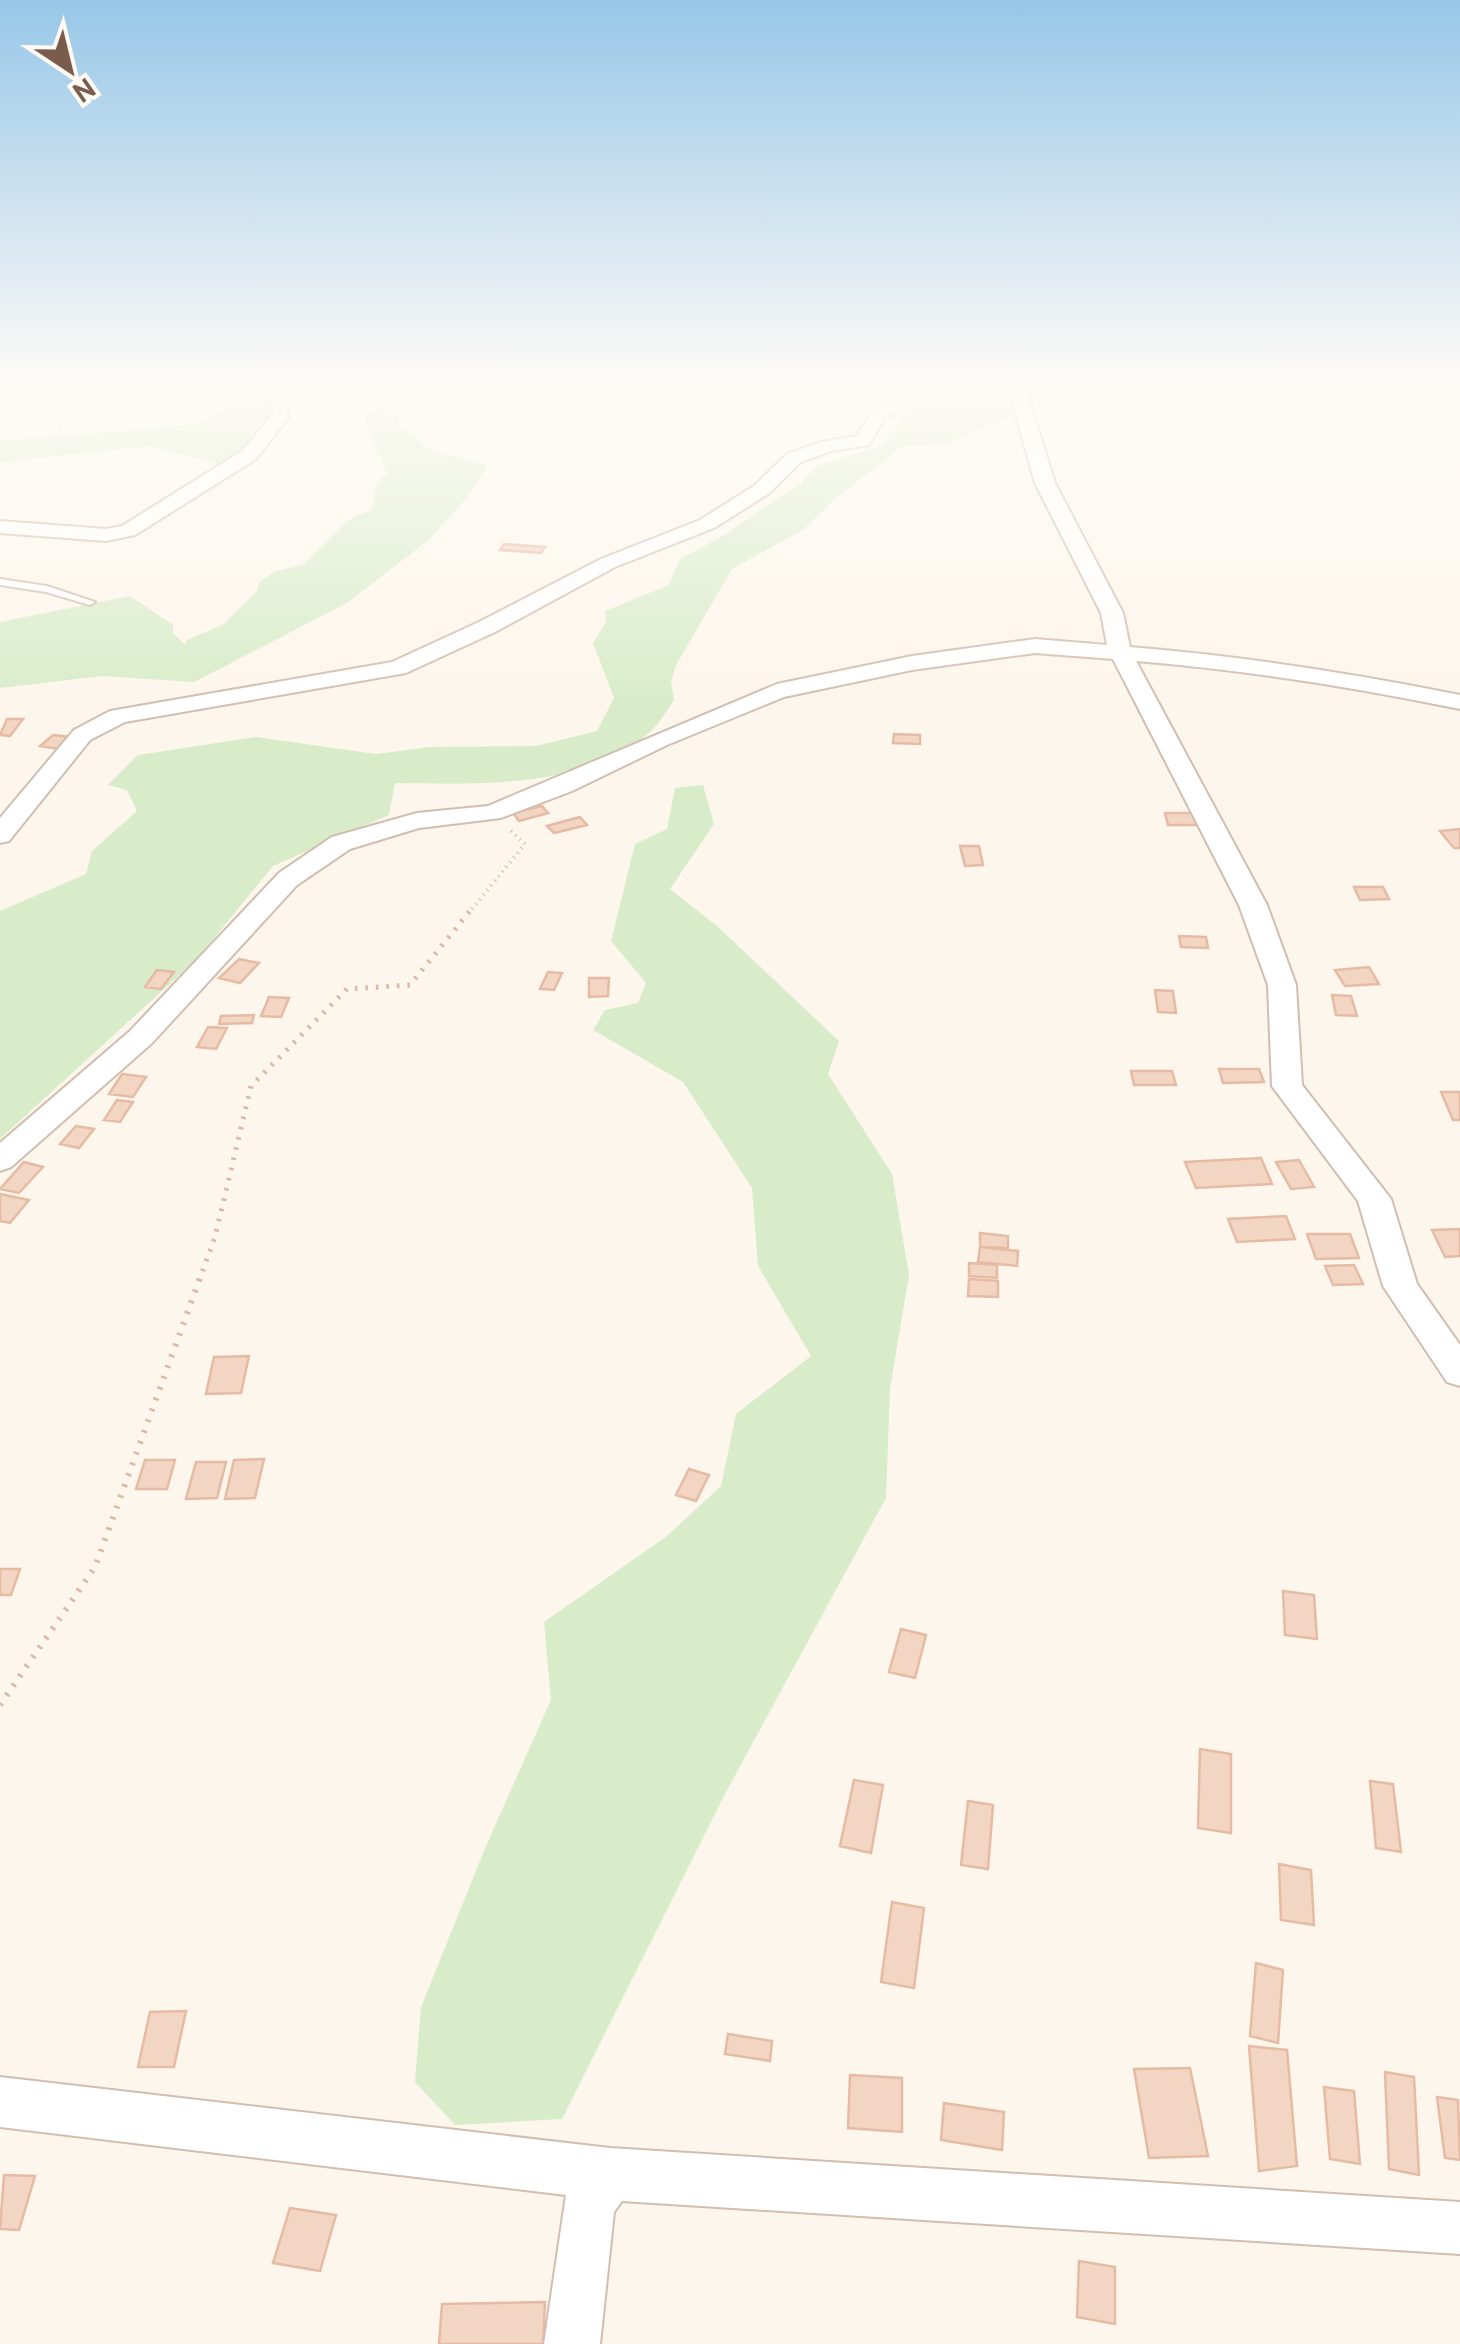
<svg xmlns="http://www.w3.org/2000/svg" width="1460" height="2344" viewBox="0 0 1460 2344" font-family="Overpass,sans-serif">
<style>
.green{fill:#d8ecc9}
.building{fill:#f3d5c3;stroke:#e6bba3;stroke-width:2.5}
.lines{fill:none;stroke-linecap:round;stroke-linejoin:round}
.service-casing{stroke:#d1beb0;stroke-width:4}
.minor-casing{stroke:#d1beb0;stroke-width:4}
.path-far3{stroke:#d9b8a5;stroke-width:2.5;stroke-dasharray:1 5;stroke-linecap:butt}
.path-far2{stroke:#d9b8a5;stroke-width:4;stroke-dasharray:1 5;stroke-linecap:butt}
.path-far1{stroke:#d9b8a5;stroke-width:5;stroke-dasharray:2.5 8;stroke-linecap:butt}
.path{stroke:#d9b8a5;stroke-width:6;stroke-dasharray:2.5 9;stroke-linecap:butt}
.service{fill:#fff;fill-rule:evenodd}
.minor{fill:#fff;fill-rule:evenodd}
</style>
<rect width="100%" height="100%" fill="#fdf6ec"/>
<path class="green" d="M209,380H254L275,415L257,442L221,465L150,446L0,462V441L191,425L229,408L215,398L205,384Z
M400,380H455L408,412L375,410L379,401L409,387Z
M974,380H1024L1035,404L946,445L903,446L838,496L804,529L732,569L676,665L671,682L674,700C667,710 660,723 651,731C586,790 475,784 395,783L389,815L273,866L197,959L0,1139V911L86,874L92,851L137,811L127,790L108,785L138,755L256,737L376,754L430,747L536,746L597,731L614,698L593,643L606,622L605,611L669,585L680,559L723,536L804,481L816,466L884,445C896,421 912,406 935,392C946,385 959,389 974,380Z
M373,412L402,415L397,423L433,452L485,465V469L465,500L426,542L347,603L194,682L102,676L0,688V622L130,596L173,625V633L185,645L187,640L224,624L257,591L259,583L273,572L303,565L350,519L372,510L377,482L387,474C382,453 368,438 364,417Z
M703,785L714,824L670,889L717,926L839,1041L828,1074L892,1174L909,1275L890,1389L886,1498L726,1792L562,2119L455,2125L415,2082L421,2007L486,1846L551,1700L544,1622L667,1536L721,1486L736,1414L811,1356L758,1266L752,1188L683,1082L593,1030L605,1010L638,1003L646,983L611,941L635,844L667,829L675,788Z"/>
<path class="building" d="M504,544L545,547L541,553L500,550Z
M7,719H23L10,736L0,735Z
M894,734L920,735V744L893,743Z
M53,735L71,737L58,749L40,746Z
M542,806L548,813L519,821L513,813Z
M1165,813H1195L1199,825H1168Z
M580,817L587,825L554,833L547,826Z
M1460,829V848H1454L1440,831Z
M960,846H979L983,865L965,866Z
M1354,887H1383L1389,899L1360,900Z
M1179,936L1206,937L1208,948L1181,947Z
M239,959L259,963L240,983L219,978Z
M1369,967L1379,984L1345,986L1335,970Z
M157,970L174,972L161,989L145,987Z
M548,972L562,973L554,990L540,989Z
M589,978H609L608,996L589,997Z
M1155,990L1173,991L1176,1013L1158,1012Z
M1332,995L1351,996L1357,1016L1336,1015Z
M269,997L289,998L281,1017L261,1016Z
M254,1015L252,1023L219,1024L221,1016Z
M208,1027L227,1028L216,1049L197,1047Z
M1219,1069H1259L1264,1082L1223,1083Z
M1131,1071H1172L1176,1085H1134Z
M122,1074L146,1077L133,1097L109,1094Z
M1441,1092H1460V1120H1453Z
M117,1100L133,1102L120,1122L104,1120Z
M76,1126L94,1129L79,1148L60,1144Z
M1261,1158L1272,1184L1196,1188L1185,1162Z
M1299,1160L1314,1187L1291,1189L1276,1162Z
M24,1162L43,1167L19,1193L0,1189Z
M0,1194L29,1200L10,1223L0,1221Z
M1286,1216L1295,1239L1237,1242L1228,1219Z
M1460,1229V1256L1445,1257L1432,1230Z
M980,1233L1008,1236V1248L980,1247Z
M1307,1234H1350L1359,1258L1316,1259Z
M980,1247L1018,1251L1017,1266L978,1262Z
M969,1263L997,1265V1278L969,1276Z
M1354,1265L1363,1284L1333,1285L1325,1266Z
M969,1279L998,1281V1297L968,1296Z
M249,1356L241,1393L206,1394L214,1357Z
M264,1459L255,1498L225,1499L234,1460Z
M145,1460H175L167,1489H136Z
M196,1462H226L217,1498L186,1499Z
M689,1469L709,1475L696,1501L676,1495Z
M0,1569H20L11,1595H0Z
M1283,1591L1314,1595L1317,1639L1285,1635Z
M901,1629L926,1635L915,1678L889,1672Z
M1200,1749L1231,1754V1833L1198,1828Z
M854,1780L883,1785L871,1853L840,1846Z
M1370,1781L1393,1784L1401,1852L1376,1848Z
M968,1801L993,1805L988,1869L961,1865Z
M1279,1864L1311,1870L1314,1925L1281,1920Z
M892,1902L924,1908L914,1988L881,1982Z
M1256,1963L1283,1970L1278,2043L1250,2036Z
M186,2011L174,2067H138L150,2012Z
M728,2034L772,2041L770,2061L725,2054Z
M1249,2046L1287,2050L1297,2166L1259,2171Z
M1190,2068L1208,2156L1149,2158L1134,2069Z
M1385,2072L1414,2077L1419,2175L1389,2169Z
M850,2075L902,2078V2132L848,2128Z
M1324,2087L1354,2091L1360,2164L1330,2159Z
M1437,2097L1458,2100L1460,2160L1445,2158Z
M944,2103L1004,2112L1002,2150L941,2140Z
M4,2175L35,2176L19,2230L0,2229Z
M290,2208L336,2215L320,2271L273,2263Z
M1079,2261L1115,2267V2324L1077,2317Z
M545,2302L543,2344H439L442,2304Z"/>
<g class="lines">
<defs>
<path id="service" d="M0,579L47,586L95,602L90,605L46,592L0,585Z"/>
<path id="minor" d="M251,380H268L287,401L288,418L256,459L135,535L106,541L0,533V521L106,529L122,526L242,451L273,414L270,402Z
M915,380H933L911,405L884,419L869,445L831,451L801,462L768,494L714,528L615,567L495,632L406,673L125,722L90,740L9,841L0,843V818L74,730L110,711L392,662L479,622L601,559L700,520L754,486L787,454L821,442L856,436C875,404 891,405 915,380Z
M1006,380H1023L1055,483L1123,613L1130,647C1241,656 1351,673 1460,695V709C1353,687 1245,670 1136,661L1267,905L1296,985L1302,1085L1391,1199L1417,1284L1460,1345V1386L1447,1382L1383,1286L1358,1201L1272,1086L1268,985L1239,905L1113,659L1035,653L912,670L784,697L667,745L572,791L501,818L419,828L350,849L297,885L152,1043L11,1167L0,1171V1143L130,1031L279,873L332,837L417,813L488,806L777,684L912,656L1035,639L1107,645L1101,613L1035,483Z
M0,2077L610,2148L1460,2202V2254L622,2201L614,2212L600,2344H544L566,2195L0,2127Z"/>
</defs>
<use href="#service" class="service-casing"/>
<use href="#minor" class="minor-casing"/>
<path class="path-far3" d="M0,432L147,421L200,380"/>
<path class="path-far2" d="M472,909L525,844L509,829"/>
<path class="path-far1" d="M199,1281L215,1237L251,1086L347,989L410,985L474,906"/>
<path class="path" d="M0,1705L95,1567L200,1278"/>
<use href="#service" class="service"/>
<use href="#minor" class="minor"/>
</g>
<linearGradient id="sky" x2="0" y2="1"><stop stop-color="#97c7e8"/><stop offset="0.54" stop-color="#fefbf6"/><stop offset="1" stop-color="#fefbf6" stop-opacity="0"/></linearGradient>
<rect width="1460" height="708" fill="url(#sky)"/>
<g transform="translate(70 70) rotate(145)" stroke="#fffaf3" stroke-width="8" paint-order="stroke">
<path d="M0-8L18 38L0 25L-18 38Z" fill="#7a5c4d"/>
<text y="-15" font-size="28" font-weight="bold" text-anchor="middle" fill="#7a5c4d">N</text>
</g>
</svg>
